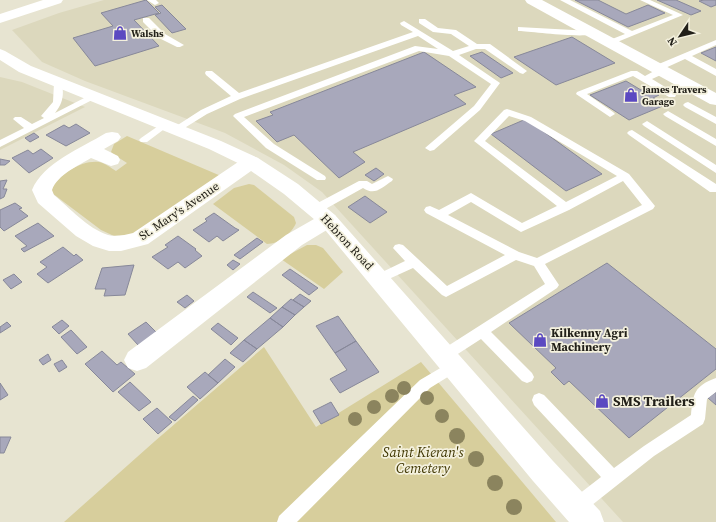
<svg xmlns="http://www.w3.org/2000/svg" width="716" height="522" viewBox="0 0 716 522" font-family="'Source Serif 4',serif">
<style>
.built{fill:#dcd8bd}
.green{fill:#d7ce9c}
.building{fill:#a8a8bb;stroke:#878899}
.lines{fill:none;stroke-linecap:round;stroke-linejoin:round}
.lane{fill:#fff;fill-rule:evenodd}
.street{fill:#fff;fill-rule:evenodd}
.secondary{fill:#fff;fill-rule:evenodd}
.highway{fill:#fff;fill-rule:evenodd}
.tree{fill:#8b845e}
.labels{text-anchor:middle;stroke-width:3.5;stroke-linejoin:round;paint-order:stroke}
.far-poi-label{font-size:10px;font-weight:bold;fill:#222019;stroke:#f4f1de;text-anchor:start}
.street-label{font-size:12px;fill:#222019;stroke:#f4f1de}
.poi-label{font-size:12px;font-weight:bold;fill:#222019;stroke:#f4f1de;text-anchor:start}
.near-poi-label{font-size:14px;font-weight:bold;fill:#222019;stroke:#f4f1de;text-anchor:start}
.near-park-label{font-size:14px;font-style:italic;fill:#3f3600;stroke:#f4f1de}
</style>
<rect width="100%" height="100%" fill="#e7e4d1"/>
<path class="built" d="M104,0H716V522H623L322,192L284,165L225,133L85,81L42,62L12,30L59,13Z
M0,77L22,82L85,107L0,150Z"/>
<path class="green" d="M127,136L221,176L135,235L114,236L101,230L52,193L51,189C60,174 81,160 99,162C105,163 111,168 116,171L127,163L113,154L111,152L114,144Z
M249,184L254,185L294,217L296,223C292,233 279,244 267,244L213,204L234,188Z
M307,245H316L323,248L343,272L324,289L281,259Z
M264,347L316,427L421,362L556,522H64L155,441Z"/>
<path class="building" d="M146,0L159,13L134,20L159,46L95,66L73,38L113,26L101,13Z
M575,0H598L626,14L648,5L665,13L628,27Z
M657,0H676L701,11L691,15Z
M704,0H716V5L711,7L699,1Z
M162,5L186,29L172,33L155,15L161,13L155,7Z
M572,37L615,63L556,85L514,57Z
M716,47V61L701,53Z
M424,52L476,87L454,95L466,104L353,152L365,162L339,178L294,135L277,142L256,121L273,115L270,112Z
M482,52L513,73L501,78L470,56Z
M626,81L641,90L647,88L659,95L653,98L665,105L629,120L590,95Z
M526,119L602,174L566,191L491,134Z
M76,124L90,133L66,146L46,135L64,125L69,128Z
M34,133L39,137L30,142L25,138Z
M41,149L53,158L29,173L12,158L28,150L33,154Z
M0,159L10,161L5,165H0Z
M376,168L384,174L374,181L365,175Z
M7,180L3,189H7L4,197L0,199V181Z
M365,196L387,212L370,223L348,207Z
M15,203L22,208L19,209L28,216L4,231L0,227V210Z
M214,213L235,228L239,230L223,241L217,236L209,242L193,230L207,221L205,219Z
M38,223L54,236L24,252L21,249L27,246L15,236Z
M178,236L196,249L195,250L202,256L185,268L178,262L168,269L152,257L168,247L165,245Z
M257,238L263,242L240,259L234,255Z
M63,247L74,256L76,254L83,260L48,283L37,274L47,267L40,262Z
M233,260L240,264L233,270L227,265Z
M607,263L716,349V369L629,438L569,381L564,385L551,372L556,368L509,323Z
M134,265L125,295L104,296L106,289H95L102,268Z
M290,269L318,288L309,295L282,275Z
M14,274L22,282L11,289L3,280Z
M253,292L277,308L270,313L247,297Z
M300,294L311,301L304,307L293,300Z
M187,295L194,301L185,308L177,302Z
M291,299L304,307L295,315L282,307Z
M282,307L295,315L283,327L270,318Z
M338,316L356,341L335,353L316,326Z
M270,318L283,327L257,349L244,340Z
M62,320L69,326L59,334L52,327Z
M7,322L11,326L0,333V327Z
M146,322L157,333L138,345L128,334Z
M218,323L238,338L231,345L211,329Z
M71,330L87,347L77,354L61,337Z
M244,340L257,349L243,362L230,353Z
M356,341L379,372L340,393L330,379L347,370L335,353Z
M102,351L117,365L121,362L135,374L113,392L85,364Z
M48,354L51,360L43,365L39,360Z
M225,359L235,367L218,383L208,375Z
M62,360L67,367L59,372L54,364Z
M205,372L218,383L200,399L187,387Z
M130,382L151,402L139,411L118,392Z
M0,383L8,395L0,400Z
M716,392V405L708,398Z
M193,396L198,400L175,421L169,417Z
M331,402L339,415L321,424L313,411Z
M157,408L172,422L158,434L143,419Z
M0,437H11L4,453H0Z"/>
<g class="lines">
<path class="lane" d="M147,0H156L159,3L155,5Z
M560,0H570L632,31L673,15L640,0H650L683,15L610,45L606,43L607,41L625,34Z
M143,18H149L165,34L184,45L180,47H177L159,38L143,22Z
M419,19H425L438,28L456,30L477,44H490L527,71L523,74L520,73L485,49H476L459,55L500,83L480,110L434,150L430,151L425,148L474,106L491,84L449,56L419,51L244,117L274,144L325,176L326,178L325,180H317L266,148L233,116L235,114L415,46L438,49L418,36L240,99L207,114L178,132L175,133L170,130L201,110L231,96L206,75L205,73L206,71H212L239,93L413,32L401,25L400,23L404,21L453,51L469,46L451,34L433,32L419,23Z
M518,27L592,31L596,33C589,39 534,32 521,31H518Z
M716,40V45L692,56L716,69V76L685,59L663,69L666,71L665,73L652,79L675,93L676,95L675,97H669L633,76L587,94L613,112L615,114L610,117L576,94L577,92L631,71H637L645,76L656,70L653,68L654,66Z
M58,80L62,83C64,95 63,103 55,113L90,95H96L98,97L0,147V140L24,128L13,119L15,117H21L32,124L44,118L41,116L53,102L54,83Z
M688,102L716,117V124L685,107L683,105L685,103Z
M507,109L531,117L629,174L655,206L653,209L545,264L559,285L557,288L491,332L532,373L534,377L532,381L527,383L522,381L481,339L450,359L445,361L440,359L438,355L440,351L545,284L534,266L516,260L446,297L442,295L413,268L380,283L376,281L374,278L376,275L405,261L393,248L395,245L399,244L403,245L447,286L505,255L426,213L424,210L426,207L430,206L439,210L471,193L522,223L557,206L474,141L504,110ZM509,116L525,121L617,176L566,202L485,141ZM623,181L642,205L537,258L519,252L448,215L471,202L521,232L569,210Z
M668,111L716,139V146L665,116L663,114Z
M647,121L716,165V173L644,126L642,124Z
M164,122L169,125L167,127L147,142H141L139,140L141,138Z
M632,130L716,184V192H710L629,135L627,133L629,131Z
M388,176L393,179L392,181C381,188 375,196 363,188L320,212H312L310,209L312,206L359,181H367L372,184Z
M454,360L459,362L461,366L459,370L430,388L297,522H277L279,516L420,380Z
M716,378V392L707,399L705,419L703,424L654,456L582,513L576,515L570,513L568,507L570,501L601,477L534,405L532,400L534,395L539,393L544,395L614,468L644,446L691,415C693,394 694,386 716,378Z"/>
<path class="street" d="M525,0H542L716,93V105L710,104L527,3Z
M112,132L118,133L121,137L118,141L104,149L118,156L120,160L118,164L111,166L91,158C78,166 58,174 52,190L54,195C70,208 87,228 108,235C116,237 125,235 133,233L244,158L251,156L258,158L260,162L258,166L148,244L121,251H109L93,246L76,236L38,203L32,190C43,163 81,148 106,133Z
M328,213L335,215L338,220L335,225L302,245L146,368L137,371L128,368L124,360L128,352L286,235L321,215Z"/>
<path class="secondary" d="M0,49L5,51L31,66L221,141L258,158L298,184L335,215L553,461L600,511L604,522H569L533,481L321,225L284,194L244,166L209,149L19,72L0,60Z"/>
<path class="highway" d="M43,0H63L61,3L0,23V14Z"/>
</g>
<g class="tree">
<circle cx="404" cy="388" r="7"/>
<circle cx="392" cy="396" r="7"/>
<circle cx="427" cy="398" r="7"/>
<circle cx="374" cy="407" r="7"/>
<circle cx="442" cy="416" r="7"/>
<circle cx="355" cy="419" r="7"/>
<circle cx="457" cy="436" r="8"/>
<circle cx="476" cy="459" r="8"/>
<circle cx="495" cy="483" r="8"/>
<circle cx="514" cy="507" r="8"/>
</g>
<defs>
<symbol id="shop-bare" viewBox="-9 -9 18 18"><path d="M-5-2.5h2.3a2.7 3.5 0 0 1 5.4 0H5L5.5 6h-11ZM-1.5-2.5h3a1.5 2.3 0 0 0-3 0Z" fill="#5b49c1" stroke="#f4f1de" stroke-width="2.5" paint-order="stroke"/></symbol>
</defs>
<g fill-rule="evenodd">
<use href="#shop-bare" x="110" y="23" width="20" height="20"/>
<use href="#shop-bare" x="621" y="85" width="20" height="20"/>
<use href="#shop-bare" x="530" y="330" width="20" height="20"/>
<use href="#shop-bare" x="592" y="391" width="20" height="20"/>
</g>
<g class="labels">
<g class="far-poi-label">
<text x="131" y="37">Walshs</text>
<text x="642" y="93">James Travers<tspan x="642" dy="12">Garage</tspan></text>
</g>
<g class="street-label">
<text transform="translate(179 211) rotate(-34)" y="4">St. Mary's Avenue</text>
<text transform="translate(347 242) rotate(47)" y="4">Hebron Road</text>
</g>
<g class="poi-label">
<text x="551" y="337">Kilkenny Agri<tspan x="551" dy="14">Machinery</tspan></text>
</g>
<g class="near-poi-label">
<text x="613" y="406">SMS Trailers</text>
</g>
<g class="near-park-label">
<text x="423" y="457">Saint Kieran's<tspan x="423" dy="16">Cemetery</tspan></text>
</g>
</g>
<g transform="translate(680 36) rotate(235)" stroke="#f4f1de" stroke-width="3" paint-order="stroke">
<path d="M0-3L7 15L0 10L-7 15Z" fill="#222019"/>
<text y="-6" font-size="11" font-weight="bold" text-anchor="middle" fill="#222019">N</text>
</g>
</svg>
